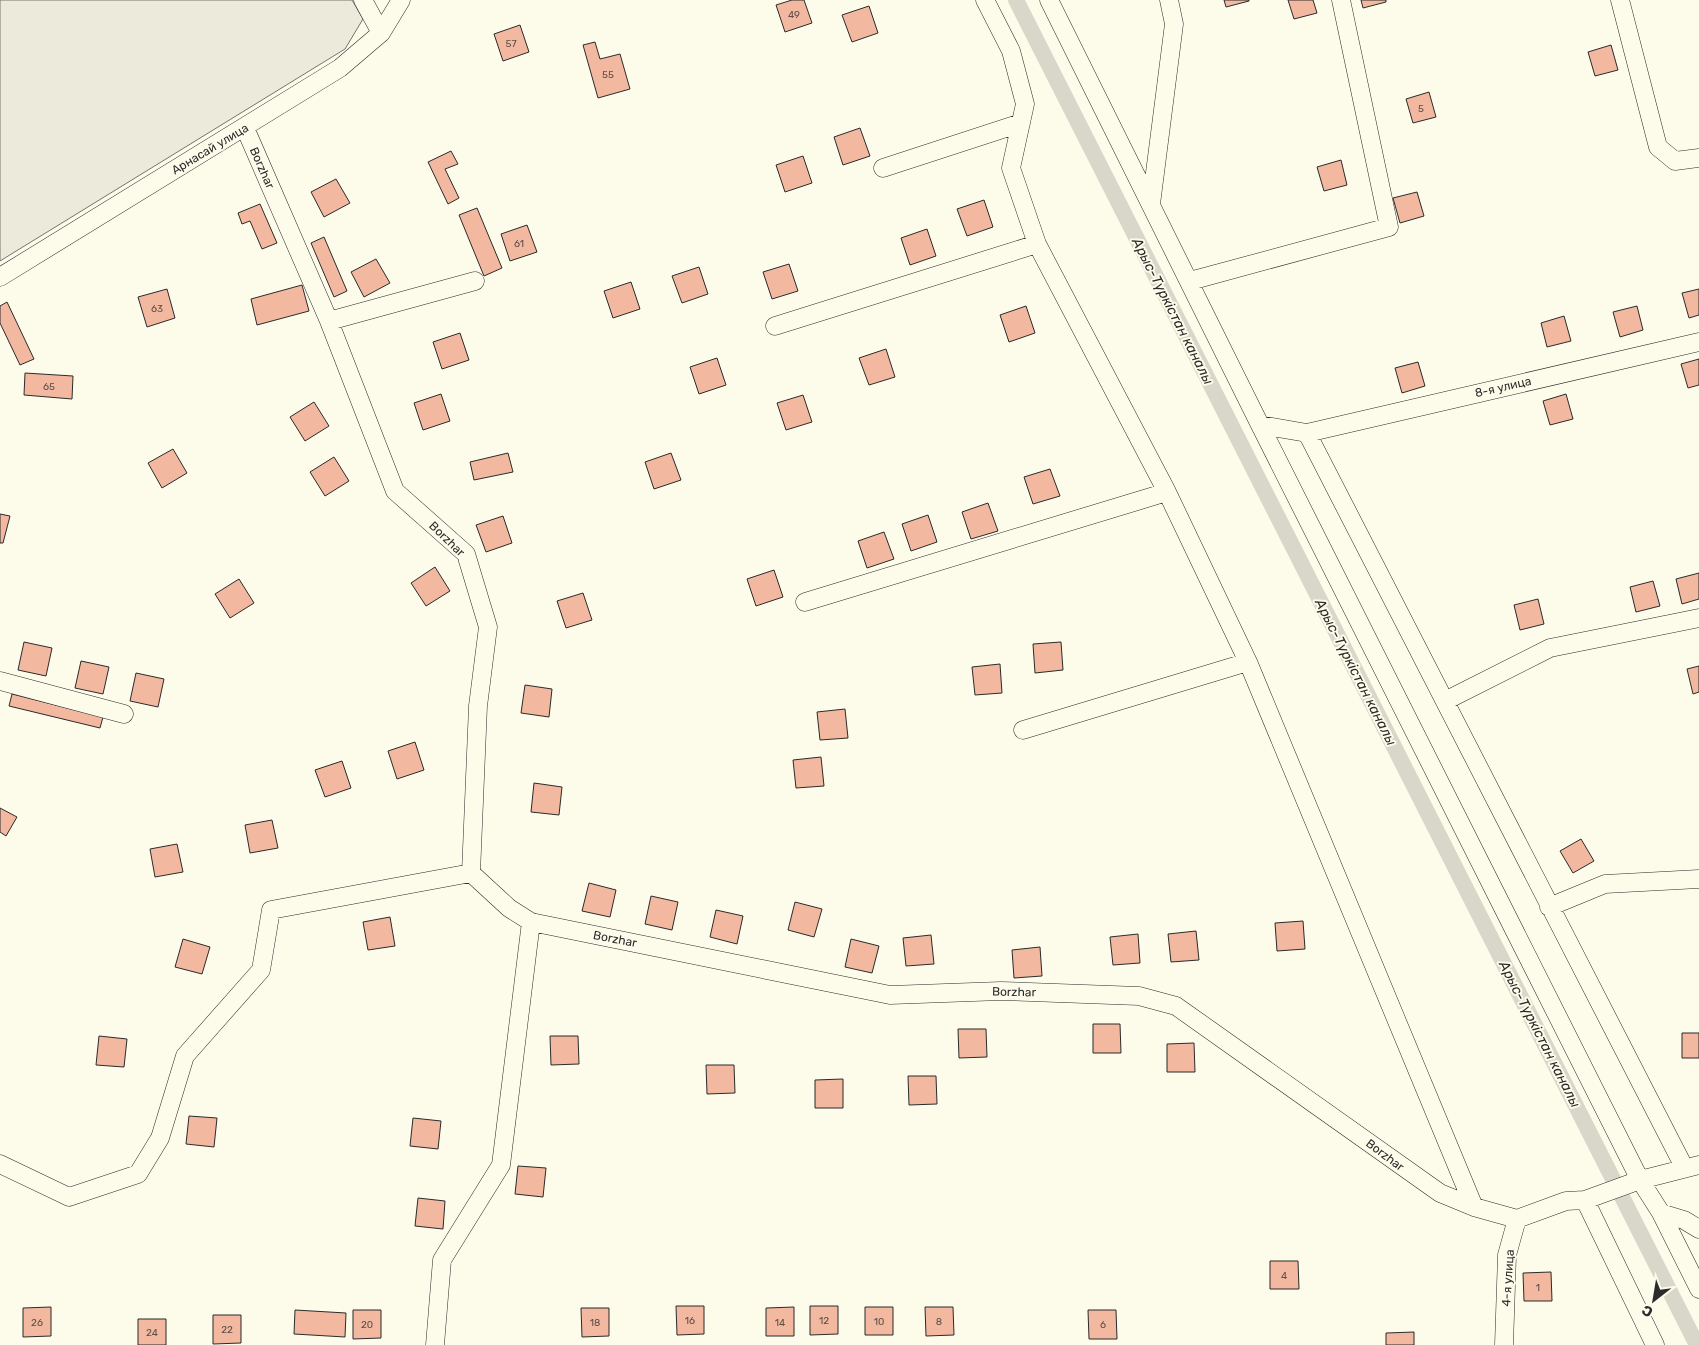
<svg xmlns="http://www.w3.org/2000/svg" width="1699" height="1345" viewBox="0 0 1699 1345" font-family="Rubik,sans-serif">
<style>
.green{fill:#ecebdb;stroke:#74746e}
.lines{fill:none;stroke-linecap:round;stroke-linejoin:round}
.canal{stroke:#d8d7c9;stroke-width:16}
.building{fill:#f2b8a0;stroke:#2b2b2b}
.minor-casing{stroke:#2b2b2b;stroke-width:19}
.minor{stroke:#fdfbea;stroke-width:18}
.labels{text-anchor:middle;stroke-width:4;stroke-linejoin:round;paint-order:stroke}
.number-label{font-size:10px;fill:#5d4e48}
.street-label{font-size:12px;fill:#2b2b2b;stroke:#fdfbea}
.water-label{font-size:14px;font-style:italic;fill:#2b2b2b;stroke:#fdfbea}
</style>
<rect width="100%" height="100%" fill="#fdfbea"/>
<path class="green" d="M0,0H352L363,19L345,49L0,261Z"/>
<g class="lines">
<path class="canal" d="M1016,0L1697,1345"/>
</g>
<path class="building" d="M792,0H804L812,23L785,32L776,5Z
M1224,0H1249V1L1226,7Z
M1288,0H1313L1317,13L1294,19Z
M1361,0H1386V2L1363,8Z
M869,6L878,33L852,42L842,15Z
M520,25L529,52L503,61L494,34Z
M595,42L600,59L620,54L630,89L598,98L583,45Z
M1611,45L1618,70L1595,76L1588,52Z
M1429,92L1436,117L1413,123L1406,99Z
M860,128L870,156L843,165L834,137Z
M451,151L458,164L445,169L459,198L448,204L428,162Z
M803,156L812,183L785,192L776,165Z
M1341,160L1347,185L1324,191L1317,167Z
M336,179L350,203L324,217L311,192Z
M1417,192L1424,216L1400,223L1393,198Z
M984,200L993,227L967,236L957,209Z
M260,204L277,243L262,249L250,221L242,224L238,213Z
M477,208L502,268L484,276L459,215Z
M527,225L537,252L510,261L501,234Z
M927,229L936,256L910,265L901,238Z
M324,237L347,291L334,297L311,243Z
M376,259L390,283L364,297L351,272Z
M789,264L798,291L772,299L763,272Z
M699,267L708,294L682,303L672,276Z
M631,282L640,309L613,318L604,291Z
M302,285L309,311L257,325L251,299Z
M167,289L175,318L147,327L138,297Z
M1699,289V315L1689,318L1682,293Z
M7,302L34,359L20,365L0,323V306Z
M1026,306L1035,333L1009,342L1000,315Z
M1637,306L1643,330L1620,337L1613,312Z
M1564,316L1571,341L1547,347L1541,323Z
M460,333L469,360L442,369L433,342Z
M886,349L895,377L869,385L859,358Z
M717,358L726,385L699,394L690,367Z
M1699,359V385L1688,388L1681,364Z
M1418,362L1425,386L1402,393L1395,368Z
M25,373L73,376L72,399L24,395Z
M441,394L450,421L423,430L414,403Z
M1566,394L1573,419L1550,425L1543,401Z
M803,395L812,422L786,430L777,403Z
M314,402L329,426L305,441L290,417Z
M173,449L187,473L162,488L148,463Z
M508,453L513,472L474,480L470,462Z
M671,453L681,480L654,489L645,462Z
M334,457L349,481L325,496L310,472Z
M1050,469L1060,496L1033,504L1024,477Z
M988,503L998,531L971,539L962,512Z
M0,514L10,516L3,543H0Z
M928,515L937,542L911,551L902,524Z
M503,516L512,543L486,552L476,525Z
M884,532L894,559L867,568L858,541Z
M435,567L450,591L426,606L411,583Z
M774,570L783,597L756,606L747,579Z
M1699,573V599L1682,604L1676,579Z
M239,579L254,603L230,618L215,594Z
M1653,581L1660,606L1636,612L1630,587Z
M583,593L592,620L566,628L557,601Z
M1538,599L1544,624L1520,630L1514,605Z
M24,642L52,648L46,676L18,670Z
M1061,642L1063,670L1035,673L1033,644Z
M81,661L109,667L103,694L75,688Z
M1000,664L1002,693L975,695L972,667Z
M1699,666V692L1693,694L1687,669Z
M136,673L164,679L158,707L130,701Z
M525,685L552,689L549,717L521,713Z
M12,694L103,717L100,728L9,706Z
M845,709L848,738L820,740L817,712Z
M415,742L424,770L397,779L388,751Z
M821,757L824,786L796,788L793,760Z
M342,761L351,788L325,797L315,770Z
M534,783L562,787L559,815L531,812Z
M0,808L17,817L6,836L0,832Z
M272,820L278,848L250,853L245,825Z
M1581,839L1594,861L1573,873L1560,851Z
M177,844L183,872L155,877L150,849Z
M589,883L616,890L610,917L582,911Z
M651,896L678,902L672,930L645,924Z
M795,902L822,909L814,937L788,930Z
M716,910L743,916L737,944L710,937Z
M390,917L395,946L368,950L363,922Z
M1303,921L1305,949L1277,951L1275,923Z
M1196,931L1199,960L1171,962L1168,934Z
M1138,934L1140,963L1113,965L1110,937Z
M931,935L934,964L906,966L903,938Z
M183,939L210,947L202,974L175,967Z
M851,939L879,946L872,973L845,967Z
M1040,947L1042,976L1014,978L1012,950Z
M1093,1024H1120L1121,1053H1093Z
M958,1029H986L987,1057L959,1058Z
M1682,1033H1699V1058H1682Z
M99,1036L127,1039L124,1067L96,1065Z
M550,1036H578L579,1064L551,1065Z
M1194,1043L1195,1072H1167V1044Z
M706,1065H734L735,1093L707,1094Z
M908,1076H936L937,1104L909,1105Z
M843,1079V1108H815V1080Z
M189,1116L217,1118L214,1147L186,1144Z
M413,1118L441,1121L438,1149L410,1146Z
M518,1166L546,1168L543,1197L515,1194Z
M418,1198L445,1201L443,1229L415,1226Z
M1270,1261H1298L1299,1289H1270Z
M1551,1272L1552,1301H1524L1523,1273Z
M676,1306H704V1334L677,1335Z
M810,1306H838V1334L810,1335Z
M51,1307V1336L23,1337V1308Z
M794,1307V1336H766V1308Z
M865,1307H893V1335H865Z
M925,1307H953L954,1335L926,1336Z
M581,1308H609V1336L582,1337Z
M295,1310L346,1313L345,1337L294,1334Z
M353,1310H381V1338L353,1339Z
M1088,1310H1116L1117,1339H1089Z
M213,1315H241V1343L213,1344Z
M138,1319H166V1345H138Z
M1414,1332V1345H1386V1333Z"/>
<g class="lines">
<defs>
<path id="minor" d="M363,0L381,33
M985,0L1011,51L1025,104L1011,168L1037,244L1167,492L1248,662L1474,1207
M1049,0L1260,425L1307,433L1699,342
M1620,0L1658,147L1675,161L1699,158
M245,128L329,321L395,491L466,554L488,627L478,706L471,873L509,908L531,922L890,995L1001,991L1139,996L1176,1006L1440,1193L1474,1207L1517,1219
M883,168L1021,123
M1151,204L1174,24L1169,0
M0,277L340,68L381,33L401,0
M1190,281L1389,227L1341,0
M329,321L475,281
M775,326L1037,244
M1260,425L1640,1180L1661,1213L1699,1289
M1307,433L1684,1167
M805,602L1167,492
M0,681L124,714
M1445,701L1550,648L1699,618
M1023,730L1248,662
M1549,907L1605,884L1699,879
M0,1164L69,1197L138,1174L160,1138L185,1056L261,970L271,910L471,873
M1585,1200L1655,1345
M1661,1213L1684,1220L1699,1229
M435,1345L442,1260L501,1165L531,922
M1504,1345L1507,1255L1517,1219L1566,1201L1585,1200L1640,1180L1699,1165"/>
</defs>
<use href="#minor" class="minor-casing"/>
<use href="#minor" class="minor"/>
</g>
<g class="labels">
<g class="number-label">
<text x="794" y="18">49</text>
<text x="511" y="47">57</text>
<text x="608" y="78">55</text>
<text x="1421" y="112">5</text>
<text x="519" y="247">61</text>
<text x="157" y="312">63</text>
<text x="49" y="390">65</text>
<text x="1284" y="1279">4</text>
<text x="1538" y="1291">1</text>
<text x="690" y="1324">16</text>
<text x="824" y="1324">12</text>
<text x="879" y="1325">10</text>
<text x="939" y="1325">8</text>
<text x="37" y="1326">26</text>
<text x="595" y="1326">18</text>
<text x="780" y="1326">14</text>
<text x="367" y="1328">20</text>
<text x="1103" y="1328">6</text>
<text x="227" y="1333">22</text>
<text x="152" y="1336">24</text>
</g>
<g class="street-label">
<text transform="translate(210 149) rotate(-31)" y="4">Арнасай улица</text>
<text transform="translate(262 168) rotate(66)" y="4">Borzhar</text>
<text transform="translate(1503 387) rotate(-13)" y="4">8-я улица</text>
<text transform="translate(447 539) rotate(44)" y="4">Borzhar</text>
<text transform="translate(615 939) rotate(11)" y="4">Borzhar</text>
<text transform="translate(1014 992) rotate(1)" y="4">Borzhar</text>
<text transform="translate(1385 1155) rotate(37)" y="4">Borzhar</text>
<text transform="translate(1508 1278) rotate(-86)" y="4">4-я улица</text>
</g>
<g class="water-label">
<text transform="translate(1173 311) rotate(63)" y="5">Арыс-Түркістан каналы</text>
<text transform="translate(1356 672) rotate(63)" y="5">Арыс-Түркістан каналы</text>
<text transform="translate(1540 1034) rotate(63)" y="5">Арыс-Түркістан каналы</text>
</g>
</g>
<g transform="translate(1654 1300) rotate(211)" stroke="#fdfbea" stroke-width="4" paint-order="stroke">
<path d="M0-4L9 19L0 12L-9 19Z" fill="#2b2b2b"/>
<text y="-8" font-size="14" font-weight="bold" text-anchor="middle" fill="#2b2b2b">С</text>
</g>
</svg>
